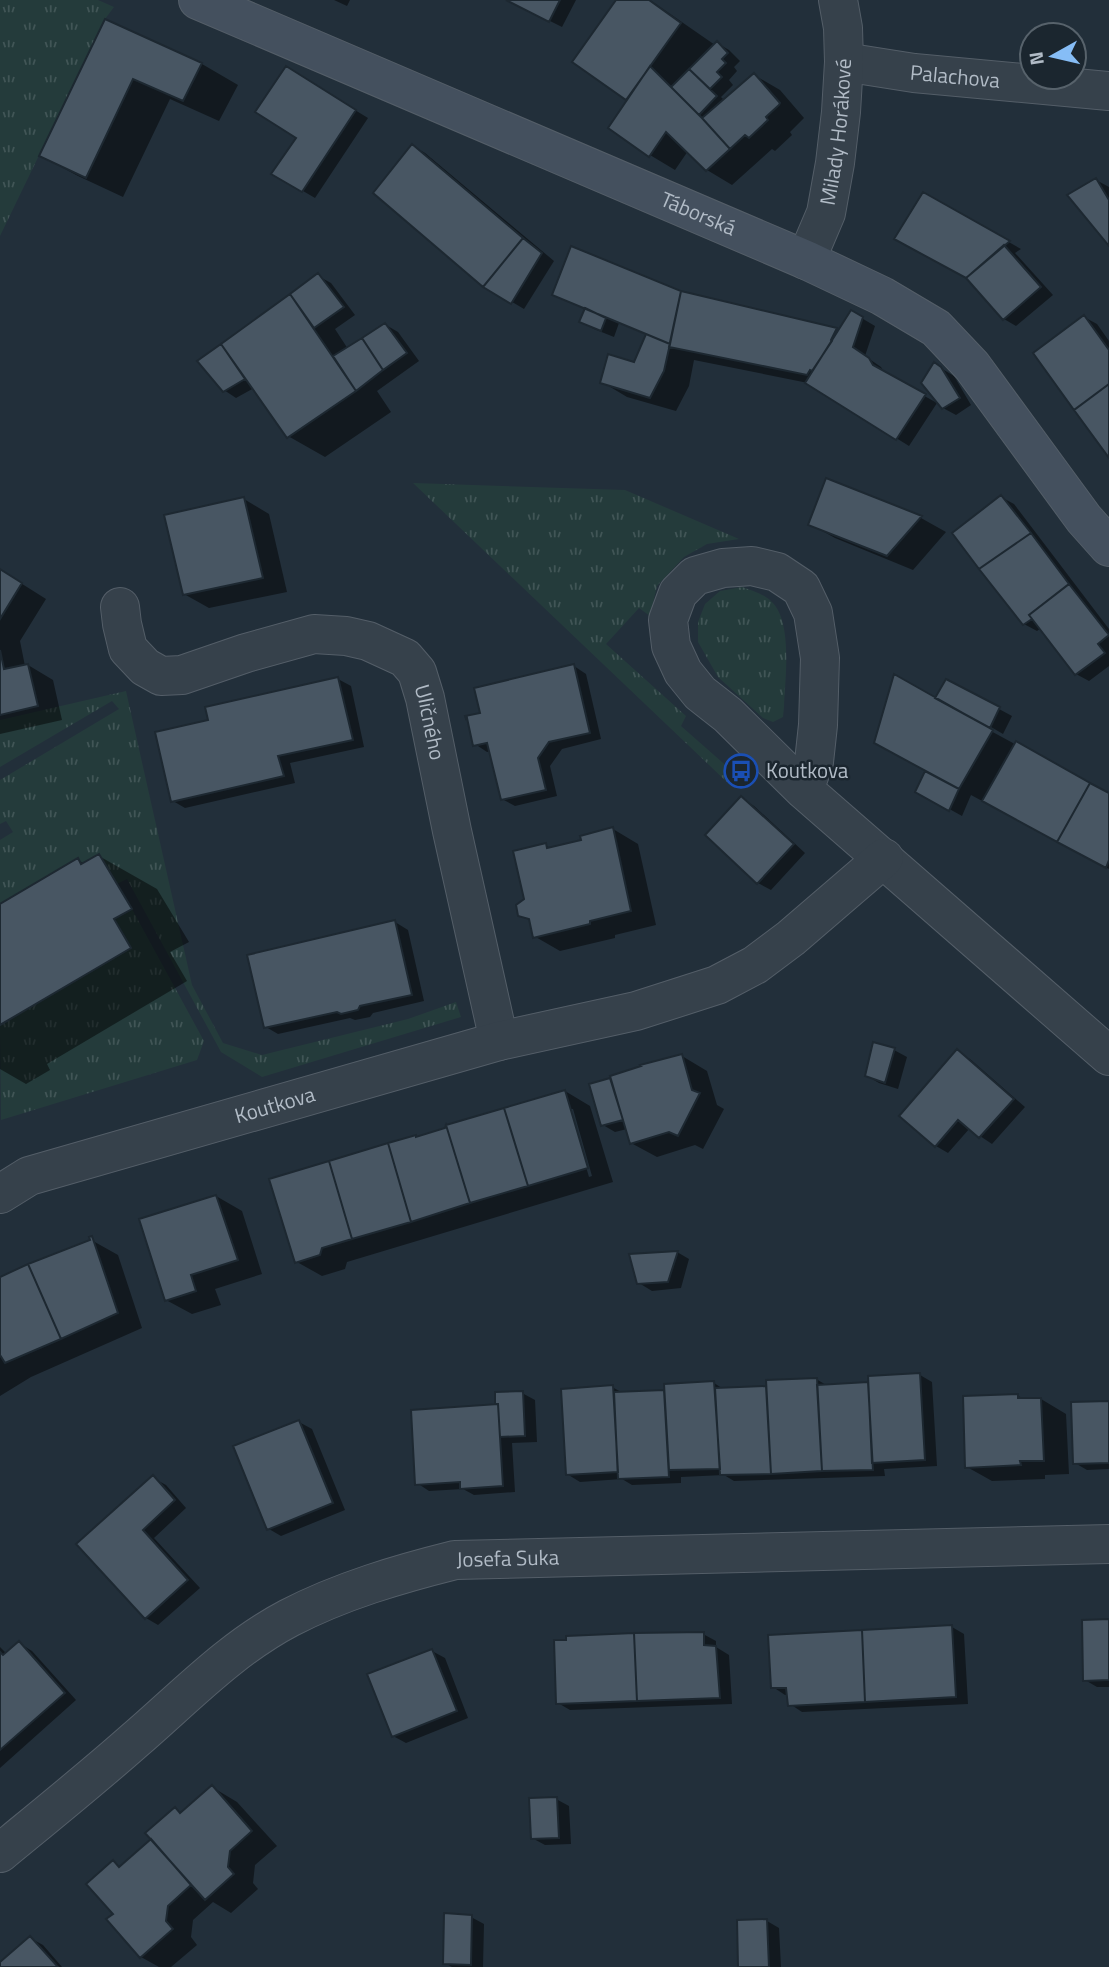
<svg xmlns="http://www.w3.org/2000/svg" width="1109" height="1967" viewBox="0 0 1109 1967" font-family="'Titillium Web',sans-serif">
<style>
.grass{fill:url(#grass-tufts)}
.shadow{fill:#0007;fill-rule:evenodd}
.building{fill:#485663;stroke:#1d2831;stroke-width:2}
.lines{fill:none;stroke-linecap:round;stroke-linejoin:round}
.street-casing{stroke:#545e68;stroke-width:40}
.secondary-casing{stroke:#545e68;stroke-width:40}
.street{stroke:#36414b;stroke-width:38}
.secondary{stroke:#44505e;stroke-width:38}
.labels{text-anchor:middle;stroke-width:5;stroke-linejoin:round;paint-order:stroke}
.street-label{font-size:21px;fill:#b1bbc6;stroke:#1b262f}
.poi-label{font-size:21px;fill:#b1bbc6;stroke:#1b262f;text-anchor:start}
</style>
<defs>
<pattern id="grass-tufts" width="24" height="20" patternUnits="userSpaceOnUse" patternTransform="scale(1.75)"><rect width="24" height="20" fill="#243b3b"/><path d="M3 7l-1-3M5 7V3M7 7l1-3M15 17l-1-3M17 17v-4M19 17l1-3" fill="none" stroke="#415556"/></pattern>
</defs>
<rect width="100%" height="100%" fill="#222f3a"/>
<path class="grass" d="M0,0H98L114,7L105,19L0,236Z
M413,483L625,490L739,539L707,544L684,557L657,586L650,616L639,608L606,644L686,716L681,726L739,777L730,785Z
M742,587C753,591 764,594 772,602C793,623 785,679 784,707L783,717L773,722L763,718L718,677L698,642V622L705,604L720,591Z
M126,691L192,985L223,1043L262,1055L408,1019L456,1002L461,1017L262,1077L221,1052L127,879L117,884L99,854L81,864L77,858L0,904V840L13,832L6,821L0,824V780L119,709L112,701L0,767V720Z
M132,909L204,1041L197,1060L1,1120L0,1025L114,919Z"/>
<path class="shadow" d="M334,0H350L347,6Z
M508,0H576L562,27Z
M618,0H650L715,45L717,43L729,50L740,61L734,67L737,71L729,80L733,85L721,97L725,101L754,75L780,90L804,118L790,132L792,135L775,151L772,149L732,185L707,170L688,151L675,170L650,155L629,100L574,62Z
M106,21L202,64L238,85L219,121L170,99L123,197L78,176L41,156Z
M299,76L368,118L315,198L274,174L299,138Z
M413,146L425,153L554,261L524,309L484,285Z
M1096,180L1109,187V244Z
M924,194L1021,249L1015,253L1053,295L1016,326L1004,319Z
M318,276L331,283L355,315L335,329L348,349L386,325L398,332L419,361L377,391L391,412L325,457L288,436L254,388L236,398L224,390L199,361L290,296L295,298Z
M680,293L840,332L853,313L875,326L865,356L881,367L885,374L937,403L909,446L808,383L694,360L689,386L676,411L627,397L602,382L635,364L648,335L619,323L614,337L594,329L581,322L586,309L554,294Z
M1084,317L1097,324L1109,341V455Z
M934,364L954,376L971,405L956,415L943,408Z
M827,480L921,518L946,532L913,570L835,538L810,524Z
M1001,497L1014,504L1109,629V666L1089,681L1076,674L1041,628L1037,631L1024,624Z
M244,499L269,514L287,592L209,608L184,594Z
M0,570L46,599L20,641L25,666L28,665L53,680L62,720L0,734Z
M574,666L586,674L601,739L562,749L550,766L557,796L515,806L502,799L491,751L487,752L475,744L482,714Z
M338,679L351,686L364,747L290,763L295,783L185,808L173,801L210,722Z
M947,681L1012,716L1003,734L991,727L989,730L1109,795V869L971,795L962,816L917,791L927,771L936,700Z
M742,799L754,806L805,853L771,890L758,883L707,835Z
M613,829L638,844L656,925L615,935V938L560,951L534,936L531,921L520,915L545,845L552,849L583,842Z
M99,856L157,889L189,942L170,952L187,981L47,1064L50,1070L26,1084L0,1069V906L78,860L85,864Z
M395,922L408,930L424,1001L373,1013L370,1017L355,1020L350,1018L278,1034L266,1027Z
M894,1050L907,1057L898,1089L879,1083L867,1076Z
M957,1052L970,1059L1025,1107L992,1144L980,1136L970,1128L948,1153L936,1146Z
M682,1056L707,1071L717,1105L724,1109L703,1149L695,1145L657,1157L631,1143L627,1129L615,1132L603,1125L591,1085Z
M565,1091L590,1106L613,1182L347,1262L345,1269L322,1276L297,1262L415,1136L419,1138ZM569,1109H573L592,1176L589,1177Z
M216,1196L242,1211L262,1274L215,1289L221,1305L192,1314L166,1300Z
M93,1241L118,1255L142,1328L31,1377L0,1396V1279Z
M677,1252L689,1259L681,1288L652,1291L639,1283Z
M920,1375L932,1382L937,1466L884,1469L885,1476L734,1481L724,1475L681,1477V1483L632,1485L622,1479L580,1482L567,1474L612,1387L623,1393L665,1392L714,1383L725,1390L768,1388L816,1379L828,1386L870,1384Z
M522,1393L535,1400L537,1442L512,1443L515,1492L474,1495L463,1489L429,1491L417,1483L497,1406L496,1394Z
M1018,1396L1025,1399H1041L1066,1414L1069,1474L1045,1475V1479L992,1481L967,1467Z
M1109,1403V1469L1087,1470L1075,1463Z
M299,1422L312,1429L345,1510L281,1536L269,1529Z
M153,1478L166,1485L186,1508L154,1538L200,1588L158,1625L146,1618L79,1544Z
M1109,1621V1687H1097L1085,1680Z
M952,1627L964,1634L968,1704L802,1712L790,1704L789,1694L785,1695L773,1687Z
M703,1634L716,1641V1647L729,1655L732,1704L570,1710L558,1703Z
M19,1643L32,1651L76,1700L0,1768V1647L7,1654Z
M432,1651L445,1658L468,1718L406,1743L393,1736Z
M212,1787L237,1802L277,1846L255,1865L253,1883L258,1889L231,1913L213,1902L193,1920L191,1937L197,1945L171,1967H159L141,1957L116,1915L113,1862L121,1867L153,1839L175,1809L183,1813Z
M556,1799L569,1806L571,1844L545,1845L532,1838Z
M471,1917L484,1924L483,1967H452L445,1963Z
M767,1921L779,1928L781,1967H740Z
M30,1938L43,1945L62,1967H0V1965Z"/>
<path class="building" d="M506,0H560L549,22Z
M616,0H649L681,23L626,100L572,62Z
M105,19L202,63L183,101L133,79L86,178L39,156Z
M717,41L728,53L722,59L726,63L717,72L722,77L710,89L689,69Z
M286,66L356,110L302,192L271,174L296,138L255,112Z
M650,66L702,118L730,149L706,171L666,132L649,157L608,128Z
M689,69L717,96L699,115L671,87Z
M754,73L780,103L779,105L766,117L768,120L749,138L745,135L730,149L702,118Z
M412,144L523,238L483,287L373,193Z
M1096,178L1109,200V246L1067,195Z
M923,192L1010,241L966,278L894,239Z
M523,238L542,253L511,304L483,287Z
M1004,245L1041,287L1003,320L966,278Z
M571,246L681,291L670,344L552,295Z
M318,273L344,307L314,328L290,294Z
M681,291L837,328L831,340L832,341L812,371L810,370L807,375L669,347Z
M290,294L356,391L287,438L221,344Z
M585,308L606,318L601,331L579,322Z
M851,310L863,317L853,347L869,358L873,365L926,394L896,440L805,383Z
M1084,315L1109,350V384L1074,410L1033,353Z
M385,323L407,353L383,370L362,338Z
M646,334L670,344L664,371L650,398L600,383L608,354L634,362Z
M362,338L383,370L356,391L333,356Z
M221,344L245,379L223,392L197,361Z
M934,362L941,367L960,398L942,409L921,383Z
M1109,384V458L1074,410Z
M826,478L922,516L887,556L808,525Z
M1001,495L1031,533L979,569L952,533Z
M244,497L263,578L183,595L164,515Z
M1031,533L1069,584L1029,615L1032,619L1023,625L979,569Z
M0,569L22,583L0,619Z
M1069,584L1109,635L1098,644L1105,653L1075,675L1029,615Z
M0,650L4,669L28,664L38,706L0,715Z
M574,664L590,733L549,742L538,758L546,790L501,800L487,743L473,746L467,718L466,719L465,716L480,713L474,688Z
M894,674L993,730L959,789L874,743Z
M338,677L353,740L278,756L284,776L171,802L155,732L208,720L205,707Z
M946,679L1000,707L990,728L935,698Z
M1016,741L1090,783L1057,842L982,801Z
M925,771L959,789L949,811L915,792Z
M1090,783L1109,793V860L1106,868L1057,842Z
M741,796L794,844L757,884L705,835Z
M613,827L631,911L590,921V924L533,938L529,919L518,916L516,905L524,899L513,851L546,843L547,848L581,840L580,836Z
M99,854L132,909L114,919L131,948L0,1025V904L78,858L81,864Z
M395,920L412,995L360,1006L358,1010L341,1014L337,1012L264,1028L247,955Z
M873,1042L895,1048L885,1083L865,1076Z
M957,1049L1014,1099L979,1138L958,1120L935,1147L899,1116Z
M682,1054L692,1090L700,1093L678,1136L669,1132L630,1144L610,1076L641,1066L640,1065Z
M610,1078L623,1120L601,1126L589,1084Z
M565,1090L588,1168L528,1186L504,1108Z
M504,1108L528,1186L470,1203L446,1125Z
M446,1125L470,1203L411,1222L388,1143L416,1135V1137L445,1128Z
M388,1143L411,1222L352,1239L329,1161Z
M329,1161L352,1239L322,1248L320,1255L295,1263L269,1179Z
M216,1195L238,1260L191,1275L196,1291L165,1301L139,1219Z
M92,1236L118,1313L61,1339L28,1264L90,1240L89,1237Z
M678,1251L668,1282L637,1284L629,1254Z
M28,1264L61,1339L5,1363L0,1355V1277Z
M920,1373L925,1460L872,1463L868,1376Z
M817,1378L822,1471L771,1474L766,1380Z
M714,1381L720,1469L669,1470L664,1384Z
M868,1382L873,1470L822,1471L817,1385Z
M613,1385L618,1472L566,1475L561,1389Z
M766,1386L771,1474L720,1475L715,1388Z
M664,1390L669,1477L618,1479L614,1392Z
M523,1391L525,1436L500,1437L498,1404H495V1392Z
M1018,1394V1398H1041L1044,1461H1020L1021,1465L965,1468L963,1396Z
M1109,1401V1463L1073,1464L1071,1402Z
M498,1404L503,1486L460,1489V1482L415,1485L411,1410Z
M299,1420L333,1503L267,1530L233,1446Z
M153,1475L175,1500L143,1530L188,1580L145,1619L76,1544Z
M1109,1619V1680L1083,1681L1082,1620Z
M952,1625L956,1697L865,1702L862,1630Z
M862,1630L865,1702L788,1706L786,1688H771L768,1635Z
M704,1632V1645L716,1646L720,1698L637,1701L634,1633Z
M634,1633L637,1701L556,1704L554,1640H566V1636Z
M19,1641L65,1693L0,1750V1652L3,1655Z
M432,1649L457,1711L392,1737L367,1674Z
M212,1785L252,1831L230,1851L228,1867L234,1874L205,1900L145,1833L175,1807L180,1813Z
M557,1797L559,1838L531,1839L529,1798Z
M151,1839L191,1885L168,1906L166,1921L173,1929L140,1958L106,1919L113,1914L86,1884L113,1860L119,1867Z
M444,1913L472,1915L471,1965L443,1964Z
M767,1919L769,1967H738L737,1920Z
M30,1936L58,1967H0V1962Z"/>
<g class="lines">
<defs>
<g id="street">
<path id="s1" d="M844,62L914,73L1109,91"/>
<path id="s2" d="M806,260L826,213L835,163L841,112L844,62L843,28L838,0"/>
<path id="s3" d="M120,607L122,624L128,649L145,667L161,676L182,675L246,653L314,634L346,636L368,641L405,658L417,672L425,698L452,831L499,1041"/>
<path d="M804,790L814,762L818,725L820,658L813,613L801,588L777,572L752,566L723,568L695,576L678,593L668,620L671,646L683,672L700,693L728,715L804,790L1109,1056"/>
<path id="s4" d="M0,1194L29,1176L499,1041L636,1011L717,985L755,965L791,938L884,858"/>
<path id="s5" d="M0,1853C45,1816 91,1779 135,1740C185,1697 230,1649 289,1618C341,1591 399,1574 455,1560L1109,1544"/>
</g>
<g id="secondary">
<path id="s6" d="M198,0L806,260L882,296L936,328L972,366L1084,519L1109,547"/>
</g>
</defs>
<use href="#street" class="street-casing"/>
<use href="#secondary" class="secondary-casing"/>
<use href="#street" class="street"/>
<use href="#secondary" class="secondary"/>
</g>
<defs>
<symbol id="bus-ring" viewBox="-11 -11 22 22"><circle r="9.5" fill="#1b262f" stroke="#1a4fb4" stroke-width="1.5"/><path d="M-5-6H5V4H4V6H2V4H-2V6H-4V4H-5ZM-3.5-4V0h7V-4ZM-3.5 1.2v1.5H-2V1.2ZM2 1.2v1.5H3.5V1.2Z" fill="#1a4fb4"/></symbol>
</defs>
<g fill-rule="evenodd">
<use href="#bus-ring" x="722" y="752" width="38" height="38"/>
</g>
<g class="labels">
<g class="street-label">
<text dy="7" stroke="none"><textPath href="#s1" startOffset="112">Palachova</textPath></text>
<text dy="7" stroke="none"><textPath href="#s2" startOffset="133">Milady Horákové</textPath></text>
<text dy="7" stroke="none"><textPath href="#s6" startOffset="544">Táborská</textPath></text>
<text dy="7" stroke="none"><textPath href="#s3" startOffset="411">Uličného</textPath></text>
<text dy="7" stroke="none"><textPath href="#s4" startOffset="290">Koutkova</textPath></text>
<text dy="7" stroke="none"><textPath href="#s5" startOffset="602">Josefa Suka</textPath></text>
</g>
<g class="poi-label">
<text x="766" y="778">Koutkova</text>
</g>
</g>
<g transform="translate(1053 56) rotate(262)"><circle r="33" fill="#1b262f" stroke="#57626b" stroke-width="2"/>
<path d="M0-5L12 26L0 18L-12 26Z" fill="#86bdf6"/>
<text y="-10" font-size="19" font-weight="bold" text-anchor="middle" fill="#b1bbc6">N</text>
</g>
</svg>
